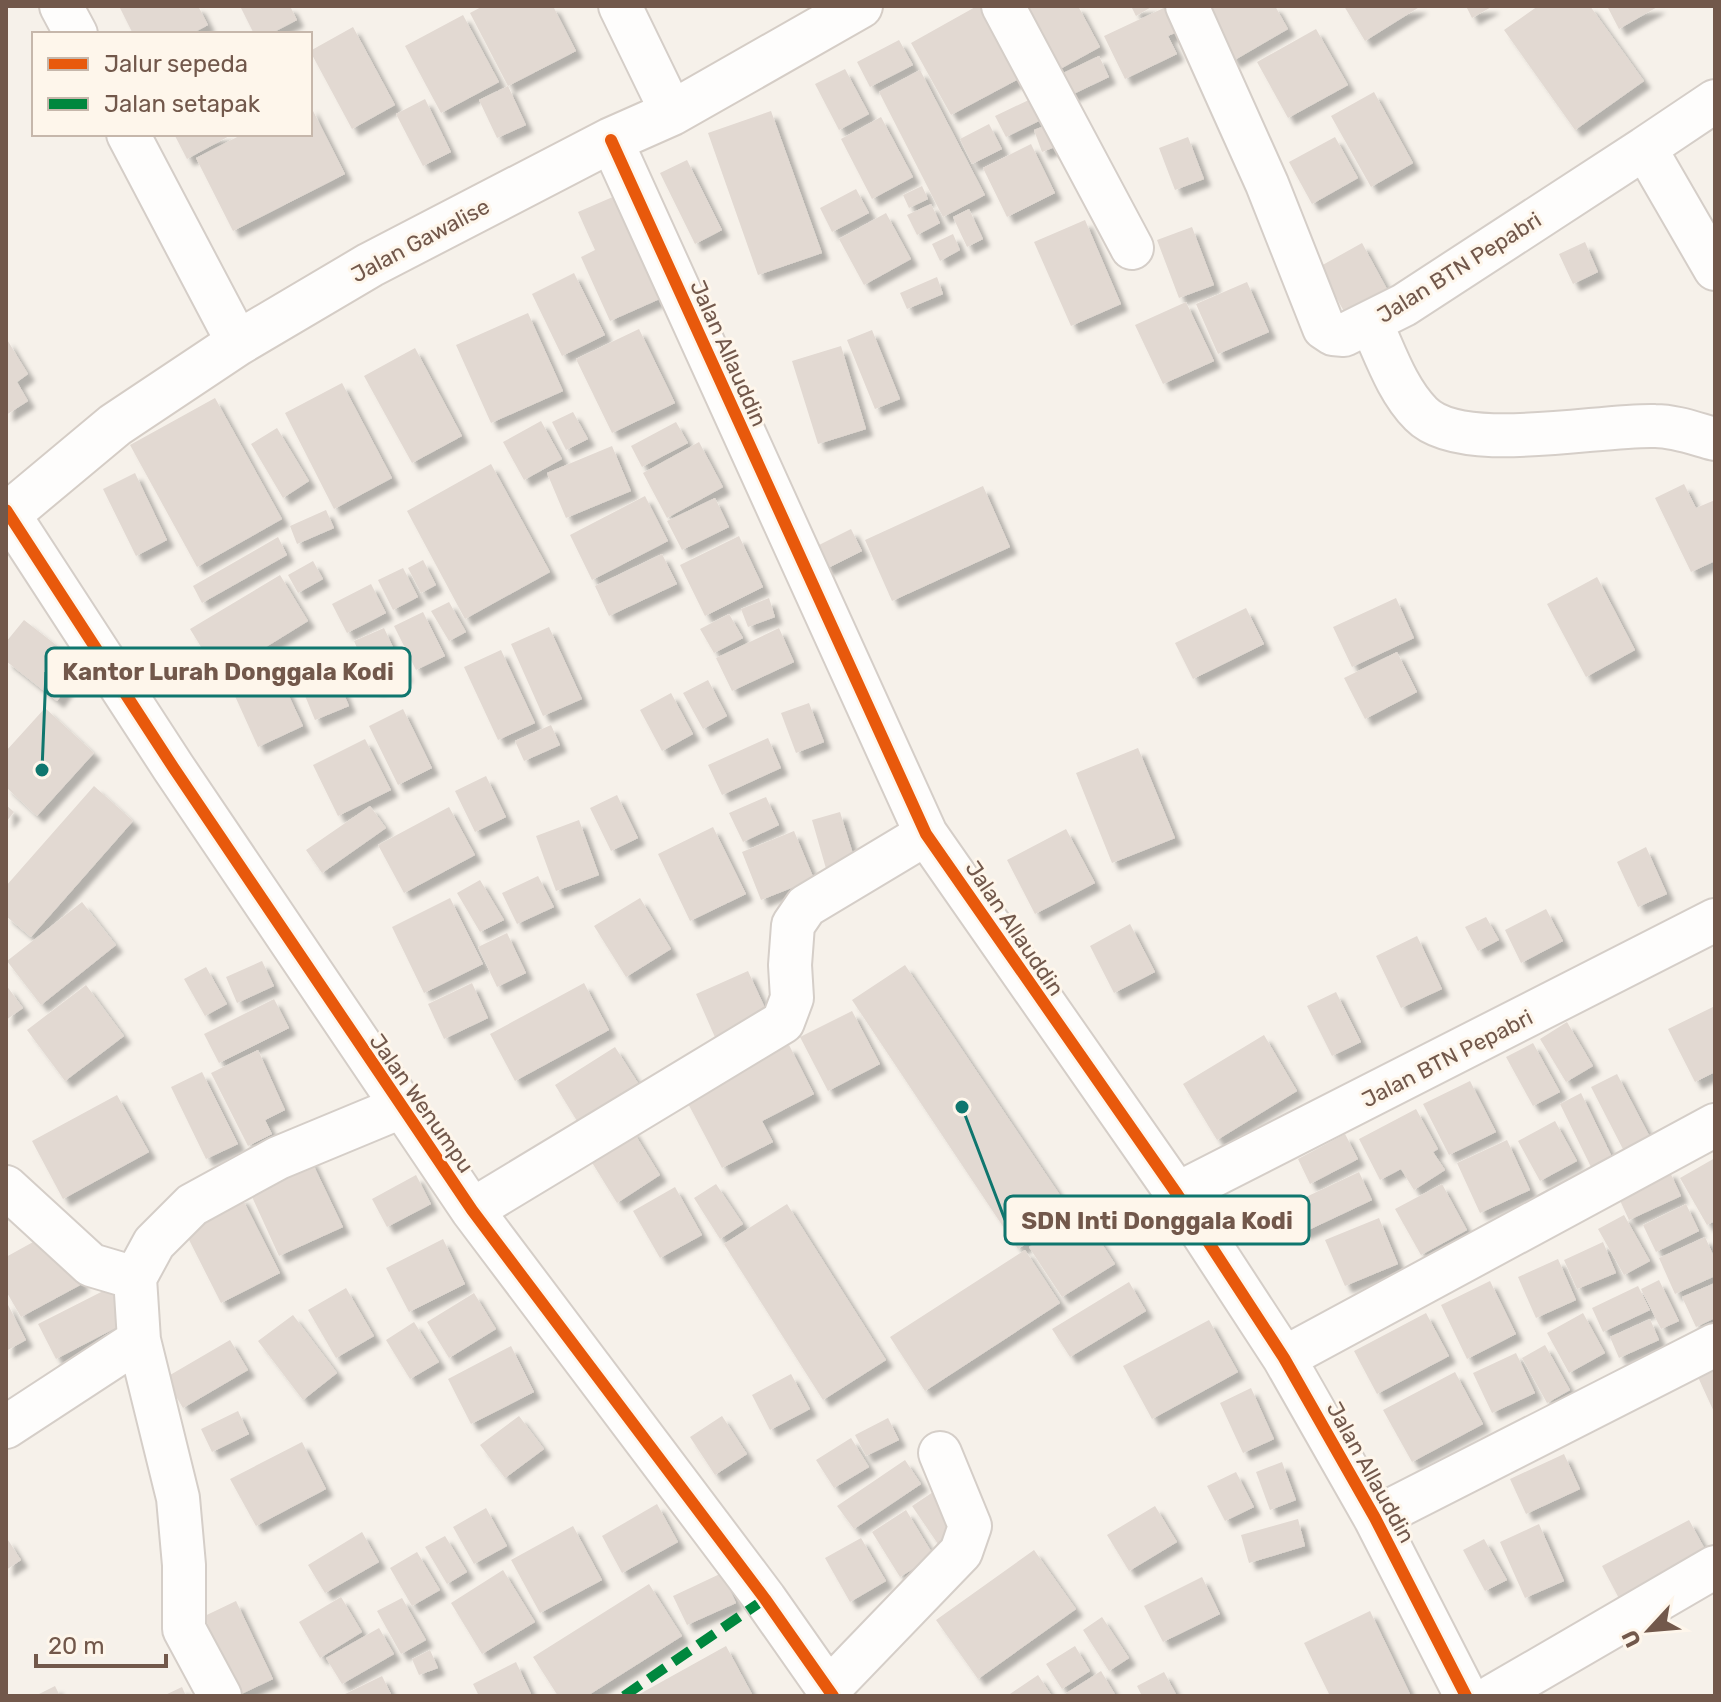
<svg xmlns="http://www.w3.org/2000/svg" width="1721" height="1702" viewBox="0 0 1721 1702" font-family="Rubik,sans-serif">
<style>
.building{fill:#e2d9d2;filter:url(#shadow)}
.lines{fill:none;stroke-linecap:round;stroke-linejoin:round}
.street-casing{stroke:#d5cec8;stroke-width:46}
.secondary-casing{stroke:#d5cdc6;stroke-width:48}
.street{stroke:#fefdfc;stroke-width:42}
.secondary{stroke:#fefdfc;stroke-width:44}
.quiet{stroke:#00873e;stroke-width:10;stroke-dasharray:20 10;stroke-linecap:butt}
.cycleway-casing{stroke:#fef6eb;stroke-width:17}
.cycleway{stroke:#e8590c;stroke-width:12}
.labels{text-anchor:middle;stroke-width:6;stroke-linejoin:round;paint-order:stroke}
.street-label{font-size:22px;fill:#72584b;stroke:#fef6eb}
.leader{fill:none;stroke:#0f766e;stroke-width:3}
.callout-dot{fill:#0f766e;stroke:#fef6eb;stroke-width:3}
.callout{fill:#fef6eb;stroke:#0f766e;stroke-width:3}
.callout-label{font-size:24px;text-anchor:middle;font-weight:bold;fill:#72584b}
</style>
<defs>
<filter id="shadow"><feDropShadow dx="7" dy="7" stdDeviation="2" flood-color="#0004"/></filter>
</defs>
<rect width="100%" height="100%" fill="#f6f1ea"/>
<path class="building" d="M119,6H198L208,25L191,34H133Z
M240,6H290L297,20L270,34H254Z
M483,6H553L576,51L508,86L470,13Z
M977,6H986L1024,76L951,115L911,43Z
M1029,6H1078L1100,47L1051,74L1017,12Z
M1131,6H1153L1136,16Z
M1168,6L1190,26L1168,36L1177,54L1125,79L1104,36Z
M1202,6H1275L1288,29L1233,61Z
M1344,6H1421L1365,41Z
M1466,6H1493L1472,18Z
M1538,6H1590L1644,81L1575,130L1504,30Z
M1607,6H1659L1619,29Z
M463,15L499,82L441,113L405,46Z
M353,27L395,105L352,129L310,51Z
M1316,29L1348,85L1288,118L1257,62Z
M899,40L913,65L870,87L857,62Z
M1099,56L1109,77L1067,97L1057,76Z
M845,69L869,114L839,130L815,84Z
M920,70L985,195L943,217L879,92Z
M508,86L526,125L497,138L479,100Z
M1374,92L1413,163L1371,187L1331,116Z
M1033,98L1043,119L1006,137L995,116Z
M425,99L451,152L423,166L396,114Z
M310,105L345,174L233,231L196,158L243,134H310Z
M771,111L822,253L758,275L708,133Z
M881,117L913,177L872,199L841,139Z
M1052,123L1060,145L1042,152L1034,130Z
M989,124L1002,149L972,164L960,139Z
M174,134H233L187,159Z
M1188,137L1204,179L1175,190L1159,148Z
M1335,137L1358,178L1312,204L1289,162Z
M1031,144L1055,193L1007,217L983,168Z
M687,160L722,230L695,244L660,173Z
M922,186L928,199L909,208L903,195Z
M856,189L869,213L832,232L820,208Z
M615,196L664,297L610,321L581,257L595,250L578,212Z
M931,204L940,223L917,235L907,215Z
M969,209L983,239L967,247L953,217Z
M886,213L911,259L864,285L839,239Z
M1085,220L1121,304L1071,326L1034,242Z
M1192,227L1214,285L1179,298L1157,240Z
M953,234L960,250L940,261L932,244Z
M1585,242L1598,272L1573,284L1559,254Z
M1362,243L1387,289L1345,313L1319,267Z
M574,273L605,335L562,356L532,294Z
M937,277L943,294L907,309L900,293Z
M1247,282L1269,332L1218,354L1196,304Z
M1186,302L1214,361L1163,384L1135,325Z
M528,313L563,391L491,423L456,345Z
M639,329L675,403L612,433L576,359Z
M872,330L900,399L875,409L847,340Z
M6,338L28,374L17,382L28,401L6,415Z
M841,346L866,429L818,444L792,361Z
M415,348L462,436L412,463L364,376Z
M342,383L392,478L334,509L285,413Z
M215,398L282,519L197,567L130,445Z
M573,412L588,439L566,450L552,422Z
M541,421L562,459L524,480L503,442Z
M676,422L688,443L642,467L631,446Z
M277,428L309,481L283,498L251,444Z
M699,442L723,487L667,518L643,473Z
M612,446L631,491L566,518L547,473Z
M491,464L550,572L465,619L407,511Z
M135,473L167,540L136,556L103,489Z
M1684,484L1696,508L1715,500V561L1691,572L1655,498Z
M983,486L1010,547L892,601L865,540Z
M645,496L668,541L592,580L570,535Z
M715,498L729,527L682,550L667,521Z
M326,510L334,528L297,544L290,526Z
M851,529L862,551L826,569L815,547Z
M739,536L763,587L705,616L680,565Z
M278,537L287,555L202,603L193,586Z
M662,554L677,584L609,616L595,586Z
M423,560L436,585L421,593L408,568Z
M313,561L323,579L298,593L288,575Z
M403,568L418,597L393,610L378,580Z
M280,575L308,621L219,676L190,629Z
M1597,577L1635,650L1586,677L1547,604Z
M371,584L386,613L347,633L332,604Z
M769,598L775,617L748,627L741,609Z
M1396,598L1414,638L1352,667L1333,627Z
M449,602L466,632L449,641L431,611Z
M1246,608L1264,644L1193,679L1175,643Z
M423,612L445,656L416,670L394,626Z
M729,614L743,638L714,653L700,629Z
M24,620L83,666L57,701L6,661V642Z
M549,627L582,699L543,716L511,644Z
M384,628L406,675L375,689L354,641Z
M779,628L794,662L732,691L716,658Z
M325,650L349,706L315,720L292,664Z
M501,650L535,723L498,740L464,667Z
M1397,652L1417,692L1365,719L1344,678Z
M274,664L303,726L258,747L230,685Z
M708,680L727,716L703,729L683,693Z
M671,693L693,734L662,751L640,710Z
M809,703L824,742L796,753L781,713Z
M45,708L94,753L37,816L6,787V751Z
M403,709L432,768L398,785L369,726Z
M551,725L560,745L524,761L515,741Z
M768,738L781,768L722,795L708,765Z
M365,739L391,790L338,816L313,765Z
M1138,748L1175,838L1112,863L1076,773Z
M486,776L506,817L475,832L455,791Z
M94,786L133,821L31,937L6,916V886Z
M617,795L638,838L611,851L590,808Z
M766,797L779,825L743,842L729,813Z
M6,805L14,812L6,822Z
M370,806L386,828L322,873L306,850Z
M449,807L475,855L404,893L378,845Z
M840,812L858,870L829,879L812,820Z
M579,820L599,875L556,891L536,836Z
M713,827L746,894L690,921L658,854Z
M1066,829L1095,883L1035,914L1007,860Z
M794,831L814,879L761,900L742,852Z
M1646,847L1667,894L1638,907L1617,862Z
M538,876L554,907L517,924L502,893Z
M480,880L504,920L480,932L457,893Z
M450,898L483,964L424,993L392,927Z
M640,898L671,949L626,977L594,926Z
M82,902L116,945L41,1005L7,961Z
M1546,909L1563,941L1521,963L1505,930Z
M1486,917L1499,940L1478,951L1465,927Z
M1130,924L1155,972L1114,993L1090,946Z
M507,933L526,973L497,987L478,947Z
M1417,936L1442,989L1401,1008L1376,956Z
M262,961L274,986L237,1003L226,977Z
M905,965L1072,1213L1018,1249L852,1000Z
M206,967L227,1004L205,1016L184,979Z
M748,971L771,1021L718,1044L696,994Z
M472,983L488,1018L444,1039L428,1004Z
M584,983L609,1030L515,1081L490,1034Z
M6,985L23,1008L6,1020Z
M86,985L124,1036L65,1081L27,1030Z
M1336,992L1361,1042L1332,1056L1307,1006Z
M274,999L289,1028L219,1063L204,1034Z
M1715,1006V1072L1695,1082L1668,1029Z
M852,1011L880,1064L828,1091L800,1037Z
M1567,1022L1593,1066L1566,1082L1540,1039Z
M1264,1035L1297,1091L1217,1140L1183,1084Z
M1533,1043L1560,1092L1533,1106L1506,1057Z
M789,1045L814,1094L762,1121L773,1142L722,1168L683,1094L738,1072Z
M615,1047L638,1083L577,1121L555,1085Z
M258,1050L285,1110L265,1120L272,1134L248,1146L211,1073Z
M202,1072L238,1144L206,1159L171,1087Z
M1617,1074L1651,1139L1625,1153L1591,1087Z
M1470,1081L1496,1132L1449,1155L1423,1104Z
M1581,1093L1612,1157L1591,1167L1560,1104Z
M117,1095L149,1152L63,1199L32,1141Z
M1416,1109L1438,1149L1433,1152L1445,1170L1414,1190L1401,1169L1380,1180L1359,1139Z
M1555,1121L1577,1161L1540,1181L1518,1141Z
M631,1128L660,1175L617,1203L588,1156Z
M1345,1134L1358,1159L1310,1184L1298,1159Z
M1507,1140L1530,1190L1480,1213L1457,1163Z
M310,1158L343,1227L279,1256L248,1188Z
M1715,1158V1221L1707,1225L1680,1178Z
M1669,1170L1681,1196L1629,1220L1617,1194Z
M1359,1172L1372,1200L1302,1233L1289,1205Z
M416,1175L431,1204L387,1227L372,1199Z
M716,1184L743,1224L720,1239L694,1198Z
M1442,1184L1467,1230L1421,1255L1395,1209Z
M675,1187L702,1235L660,1258L633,1211Z
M241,1196L280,1273L221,1303L182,1226Z
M787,1204L886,1360L823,1400L724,1244Z
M1686,1204L1699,1231L1656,1252L1643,1225Z
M1082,1213L1115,1264L1062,1297L1029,1247Z
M1624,1215L1650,1261L1624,1275L1598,1229Z
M1379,1218L1398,1264L1345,1286L1325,1240Z
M53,1231L82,1284L21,1317L6,1291V1257Z
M1705,1237L1715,1259V1276L1675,1294L1659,1258Z
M443,1239L465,1284L409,1312L386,1268Z
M1603,1242L1616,1273L1577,1289L1564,1260Z
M1025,1250L1060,1303L925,1391L890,1337Z
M1558,1259L1576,1300L1536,1318L1518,1277Z
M1659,1280L1679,1321L1661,1329L1641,1289Z
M1490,1281L1516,1334L1467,1359L1441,1305Z
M1129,1282L1146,1311L1070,1357L1052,1329Z
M1715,1283V1318L1696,1327L1682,1297Z
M1638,1286L1650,1310L1603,1332L1592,1308Z
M109,1288L127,1322L56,1359L38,1324Z
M346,1288L374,1336L336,1358L308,1310Z
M474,1293L496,1329L449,1358L427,1322Z
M6,1301L26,1340L6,1351Z
M1426,1313L1449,1356L1377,1394L1354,1351Z
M1583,1313L1605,1353L1569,1373L1547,1333Z
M293,1315L337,1373L303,1400L258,1341Z
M1650,1319L1659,1340L1619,1358L1610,1337Z
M1209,1320L1238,1372L1152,1419L1123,1366Z
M414,1322L439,1362L410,1379L386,1340Z
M230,1340L248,1370L183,1408L165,1378Z
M1545,1345L1570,1390L1547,1403L1522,1358Z
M511,1346L534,1392L471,1424L448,1379Z
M1516,1353L1535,1393L1492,1413L1473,1373Z
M1715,1367V1414L1697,1375Z
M1455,1372L1483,1424L1412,1462L1383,1410Z
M791,1374L810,1409L770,1430L752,1395Z
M1251,1388L1274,1439L1243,1453L1220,1403Z
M238,1411L249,1434L212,1452L201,1429Z
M519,1416L544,1449L505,1478L480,1445Z
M722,1416L747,1454L715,1475L690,1437Z
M888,1418L899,1440L866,1456L855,1435Z
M851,1438L869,1467L834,1488L816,1460Z
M302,1442L326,1489L256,1526L230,1479Z
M1564,1454L1580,1489L1526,1514L1510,1479Z
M905,1460L921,1484L854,1529L837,1506Z
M1282,1462L1296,1500L1270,1510L1256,1472Z
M1236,1472L1254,1507L1225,1521L1207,1486Z
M939,1488L965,1526L938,1544L912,1506Z
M657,1504L678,1542L622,1573L602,1536Z
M1155,1506L1177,1542L1129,1571L1107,1535Z
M486,1508L507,1546L474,1564L453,1527Z
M906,1510L934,1556L900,1577L872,1532Z
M1298,1519L1305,1546L1249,1563L1241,1535Z
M1689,1520L1712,1562L1624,1608L1602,1566Z
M1539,1524L1564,1581L1525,1598L1500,1542Z
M573,1526L602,1580L540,1613L511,1560Z
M362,1532L379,1562L325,1593L308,1565Z
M445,1536L467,1572L447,1584L425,1547Z
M6,1537L21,1560L6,1570Z
M861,1538L886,1581L850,1602L825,1558Z
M1484,1539L1507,1580L1485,1591L1463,1550Z
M1034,1550L1076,1609L978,1679L936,1620Z
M417,1552L440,1590L412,1606L390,1568Z
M503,1570L535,1622L482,1654L451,1603Z
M722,1573L736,1603L687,1625L673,1596Z
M1202,1577L1220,1614L1163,1642L1144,1606Z
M649,1584L682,1636L587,1696H558L533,1657Z
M341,1597L362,1632L320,1658L299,1622Z
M402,1598L426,1640L401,1654L377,1611Z
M236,1601L273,1679L237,1696L190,1623Z
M1370,1611L1411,1696H1330L1304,1643Z
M1102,1617L1129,1658L1109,1671L1083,1630Z
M379,1628L394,1654L342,1684L326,1658Z
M726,1646L753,1696H636Z
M1075,1646L1090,1671L1062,1689L1046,1664Z
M430,1650L438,1668L419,1675L412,1659Z
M516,1662L532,1696H479L473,1684Z
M1101,1671L1116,1696H1066L1065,1694Z
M1164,1672L1177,1696H1142L1137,1686Z
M1038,1675L1052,1696H1007Z
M382,1676L392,1696H341Z
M55,1686L60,1696H35Z
M182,1687L186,1696H163Z"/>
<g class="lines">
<defs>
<path id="street" d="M61,6L76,34
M620,6L672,113
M1003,6L1132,248
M1187,6L1267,184L1324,328L1333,334L1344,335L1404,305L1645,148L1715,269
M128,134L238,343
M611,140L926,834L1177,1194L1284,1358L1375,1518L1466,1696
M1645,148L1715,101
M1371,323C1385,353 1397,390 1421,414C1461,455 1599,424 1655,426C1675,426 1696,434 1715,439
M6,510L173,767L472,1210L765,1599L833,1696
M6,1187L91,1265L135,1278
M1177,1194L1715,920
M472,1210L783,1022L792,998L790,965L793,925L806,906L926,834
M1284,1358L1715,1125
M6,1427L139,1340
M1375,1518L1715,1345
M828,1690L961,1552L970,1526L940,1453
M220,1696L184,1629V1565L178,1498L139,1340L135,1278L154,1243L192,1205L278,1158L401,1107
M1493,1696L1715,1567"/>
<path id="secondary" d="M6,516L115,425L238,343L370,265L611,140L672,113L860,6"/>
</defs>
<use href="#street" class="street-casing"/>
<use href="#secondary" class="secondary-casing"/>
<use href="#street" class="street"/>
<use href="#secondary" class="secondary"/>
<path class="quiet" d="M624,1696L765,1599"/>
<defs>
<path id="cycleway" d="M611,140L926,834L1177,1194L1284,1358L1375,1518L1466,1696
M6,510L173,767L472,1210L765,1599L833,1696"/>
</defs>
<use href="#cycleway" class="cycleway-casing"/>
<use href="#cycleway" class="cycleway"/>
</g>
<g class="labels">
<g class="street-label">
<text transform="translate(420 240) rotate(-28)" y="8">Jalan Gawalise</text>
<text transform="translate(1459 267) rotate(-32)" y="8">Jalan BTN Pepabri</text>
<text transform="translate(729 353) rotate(66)" y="8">Jalan Allauddin</text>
<text transform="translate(1015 928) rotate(56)" y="8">Jalan Allauddin</text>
<text transform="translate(1447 1058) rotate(-27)" y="8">Jalan BTN Pepabri</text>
<text transform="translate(422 1103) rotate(55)" y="8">Jalan Wenumpu</text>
<text transform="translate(1371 1472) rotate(61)" y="8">Jalan Allauddin</text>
</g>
</g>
<path class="leader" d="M42 770L46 672M962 1107L1005 1220"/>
<g class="callout-dot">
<circle cx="42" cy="770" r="8"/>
<circle cx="962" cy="1107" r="8"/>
</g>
<g class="callout">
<rect x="46" y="648" width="364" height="48" rx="8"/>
<rect x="1005" y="1196" width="304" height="48" rx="8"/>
</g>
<g class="callout-label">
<text x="228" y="680">Kantor Lurah Donggala Kodi</text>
<text x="1157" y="1229">SDN Inti Donggala Kodi</text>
</g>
<rect width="1721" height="1702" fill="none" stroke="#72584b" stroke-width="16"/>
<rect x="32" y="32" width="280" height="104" fill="#fef6eb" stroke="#c6b7ab" stroke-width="2"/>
<rect x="48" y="58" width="40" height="12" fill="#e8590c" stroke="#c6b7ab" stroke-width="2"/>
<text x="104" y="72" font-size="24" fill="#72584b">Jalur sepeda</text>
<rect x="48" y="98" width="40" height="12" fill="#00873e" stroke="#c6b7ab" stroke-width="2"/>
<text x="104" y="112" font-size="24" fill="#72584b">Jalan setapak</text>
<g transform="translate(1649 1630) rotate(244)" stroke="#fef6eb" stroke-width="6" paint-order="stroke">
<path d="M0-6L14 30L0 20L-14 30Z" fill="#72584b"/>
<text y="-12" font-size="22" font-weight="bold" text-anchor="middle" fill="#72584b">U</text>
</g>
<path d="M36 1654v12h130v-12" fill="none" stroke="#72584b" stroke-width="4"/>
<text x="48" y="1654" font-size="24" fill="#72584b" stroke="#fef6eb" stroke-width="6" paint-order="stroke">20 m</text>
</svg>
